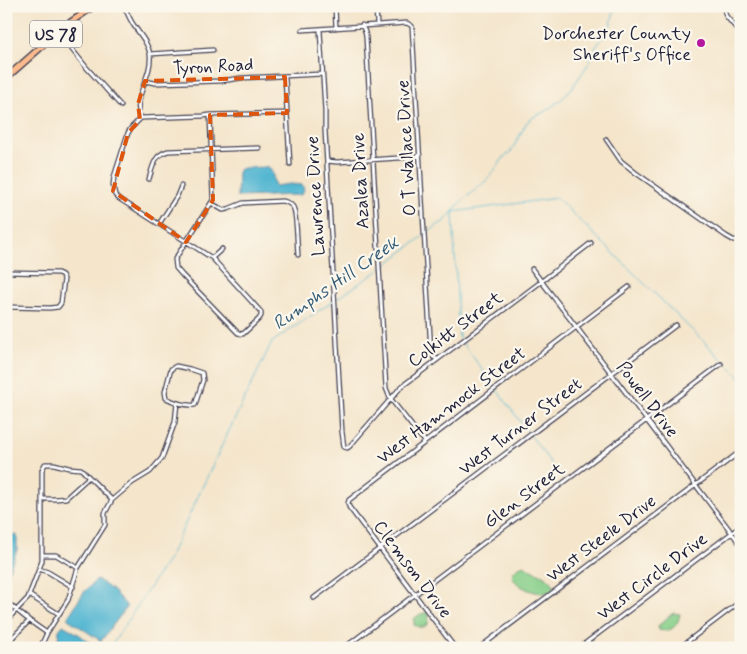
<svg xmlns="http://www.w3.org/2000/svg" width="747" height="654" viewBox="0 0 747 654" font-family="Mynerve,sans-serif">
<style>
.green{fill:#88cf8a;stroke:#557862}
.water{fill:#52b6d1;stroke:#3a6c86}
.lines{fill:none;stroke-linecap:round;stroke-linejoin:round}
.stream{stroke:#52b6d1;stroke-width:1}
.street-casing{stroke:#423f51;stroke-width:5.5}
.primary-casing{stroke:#423f51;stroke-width:8}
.street{stroke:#fff;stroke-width:3}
.primary{stroke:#fbbb8d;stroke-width:5}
.marked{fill:none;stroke:#de560e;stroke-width:4;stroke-dasharray:10 6;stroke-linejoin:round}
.poi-dot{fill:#b5179e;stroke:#fbf7ec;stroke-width:2}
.labels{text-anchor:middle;stroke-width:4.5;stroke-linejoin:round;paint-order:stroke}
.shield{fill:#fbf7ec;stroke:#636270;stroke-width:1}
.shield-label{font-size:16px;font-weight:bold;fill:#22223b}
.poi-label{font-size:18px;fill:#22223b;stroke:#fbf7ec;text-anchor:end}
.street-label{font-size:18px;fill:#22223b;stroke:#fbf7ec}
.water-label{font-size:19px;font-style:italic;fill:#355d77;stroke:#fbf7ec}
</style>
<rect width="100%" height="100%" fill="#fbf7ec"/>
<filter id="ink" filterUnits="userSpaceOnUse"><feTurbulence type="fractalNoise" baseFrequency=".02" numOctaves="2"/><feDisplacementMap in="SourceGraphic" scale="10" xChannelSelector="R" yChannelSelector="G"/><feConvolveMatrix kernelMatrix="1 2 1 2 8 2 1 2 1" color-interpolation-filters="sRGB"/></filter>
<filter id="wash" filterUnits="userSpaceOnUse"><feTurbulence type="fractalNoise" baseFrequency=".0096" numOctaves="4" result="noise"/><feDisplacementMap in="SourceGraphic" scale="20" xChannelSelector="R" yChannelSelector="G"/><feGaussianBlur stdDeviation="1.12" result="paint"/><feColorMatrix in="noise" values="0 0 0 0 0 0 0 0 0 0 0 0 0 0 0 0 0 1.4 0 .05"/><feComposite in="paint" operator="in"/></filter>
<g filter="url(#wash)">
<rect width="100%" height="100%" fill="#f4e5cb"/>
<path class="green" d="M524,565C535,574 548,573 554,586C553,589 553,590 549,592C535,598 492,576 524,565Z
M427,612L429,614L428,624C423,628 420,628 414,625V619L419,615Z
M673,613L680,614C678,626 671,633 659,630L658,627L661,623Z"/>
<path class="water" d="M266,167C275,170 272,178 275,186L290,184L302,185C305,189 304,193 300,195L237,197L238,172L240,169L244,168Z
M6,534L17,535V550L8,572V579L6,580Z
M97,579L112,590L126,605V608L101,641L68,619V617L84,592Z
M63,625L80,635L96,648H57L59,630Z"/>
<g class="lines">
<path class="stream" d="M605,34L611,24L615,6
M453,212L557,198L741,378
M453,212L459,338L495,387
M381,268L438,225L445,221L460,203L487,180L505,156L510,153L514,146L527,122L535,116L542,113L551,107L561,100L572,88L589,63L596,47L604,35
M497,390L551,463
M110,648L170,556L225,439L272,342L378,271"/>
</g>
</g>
<g filter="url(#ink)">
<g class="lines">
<defs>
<path id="street" d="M124,6C127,12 129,18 133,24C139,34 148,42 150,54C153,76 131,99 141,118
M335,6L336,28
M376,6L377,25
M723,6L726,16L741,34
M362,25L365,32L366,37L386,388L390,398L419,435L425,441
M302,30L407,23L412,26L431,352L433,357L437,359
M320,30L325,111V130L342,432L344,447L347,448L349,447L401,387L542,281L591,243
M58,32L86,67L121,106
M150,54L213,50
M285,77L290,164
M145,81L155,83L221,81L241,78L322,74
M210,115L213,200L175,259L176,268L182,275L238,333L243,334L259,319L261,316V312L212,258L118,198L115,195L113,185L114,177L128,133L131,128L141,118L203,116L210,115L287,113
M606,139L621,161L636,173L726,236L733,240L741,241
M327,161L337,162L414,157L420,155
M149,179C153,166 154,155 168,151L259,148
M211,203L223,210L228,209L243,203L283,201C287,202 290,203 293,207C297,214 297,245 298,255
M159,224L177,196L181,186
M212,258L222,249
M532,269L577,328L741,545
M6,272L58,273L62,275L64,279L61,303L58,307L50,308L6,307
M176,366L190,369L202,373L203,380L195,405C185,406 176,403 166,398L165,392L171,369Z
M43,499H56L66,498L89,477
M42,555H56L78,568
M39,569L48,572L73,587
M29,595L59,614
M314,598L676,325
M6,601C19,613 32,623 47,633
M6,621L28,598L42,561V470L45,464H54L69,468L81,469L112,500
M6,644L29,621
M41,648V646L47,633L68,600L78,568L105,525V513L112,500L132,483L150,472L162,458L175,422L177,403
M344,648L721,364
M455,648L349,507L348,503L349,500L629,287
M479,648L741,451
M579,648L741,526
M679,648L741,601"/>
<path id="primary" d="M6,78L65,26L94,6"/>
</defs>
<use href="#street" class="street-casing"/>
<use href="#primary" class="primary-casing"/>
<use href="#street" class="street"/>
<use href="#primary" class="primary"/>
</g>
</g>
<path class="marked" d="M285,77L287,113L210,115L213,200L186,242L113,191L128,133L140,120L138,104L145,81Z"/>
<circle class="poi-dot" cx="701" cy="43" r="5"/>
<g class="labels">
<rect class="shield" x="30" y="20.5" width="52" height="27" rx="4"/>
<g class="shield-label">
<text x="56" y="40">US 78</text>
</g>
<g class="poi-label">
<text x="691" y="39">Dorchester County<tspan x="691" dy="21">Sheriff's Office</tspan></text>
</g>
<g class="street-label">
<text transform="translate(213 66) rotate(-3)" y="6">Tyron Road</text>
<text transform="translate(406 148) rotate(-93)" y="6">O T Wallace Drive</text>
<text transform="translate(360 181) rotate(-93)" y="6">Azalea Drive</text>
<text transform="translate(315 196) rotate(-93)" y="6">Lawrence Drive</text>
<text transform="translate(455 329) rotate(-37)" y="6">Colkitt Street</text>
<text transform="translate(648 399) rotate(53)" y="6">Powell Drive</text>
<text transform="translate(451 405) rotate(-37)" y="6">West Hammock Street</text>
<text transform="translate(520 426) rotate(-37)" y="6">West Turner Street</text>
<text transform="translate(524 495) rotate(-37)" y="6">Glen Street</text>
<text transform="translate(601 538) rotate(-37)" y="6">West Steele Drive</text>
<text transform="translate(413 569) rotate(53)" y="6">Clemson Drive</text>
<text transform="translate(652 576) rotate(-37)" y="6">West Circle Drive</text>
</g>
<g class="water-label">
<text transform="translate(335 282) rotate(-35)" y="7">Rumphs Hill Creek</text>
</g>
</g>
<rect width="747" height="654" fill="none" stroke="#fbf7ec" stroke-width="25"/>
</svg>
